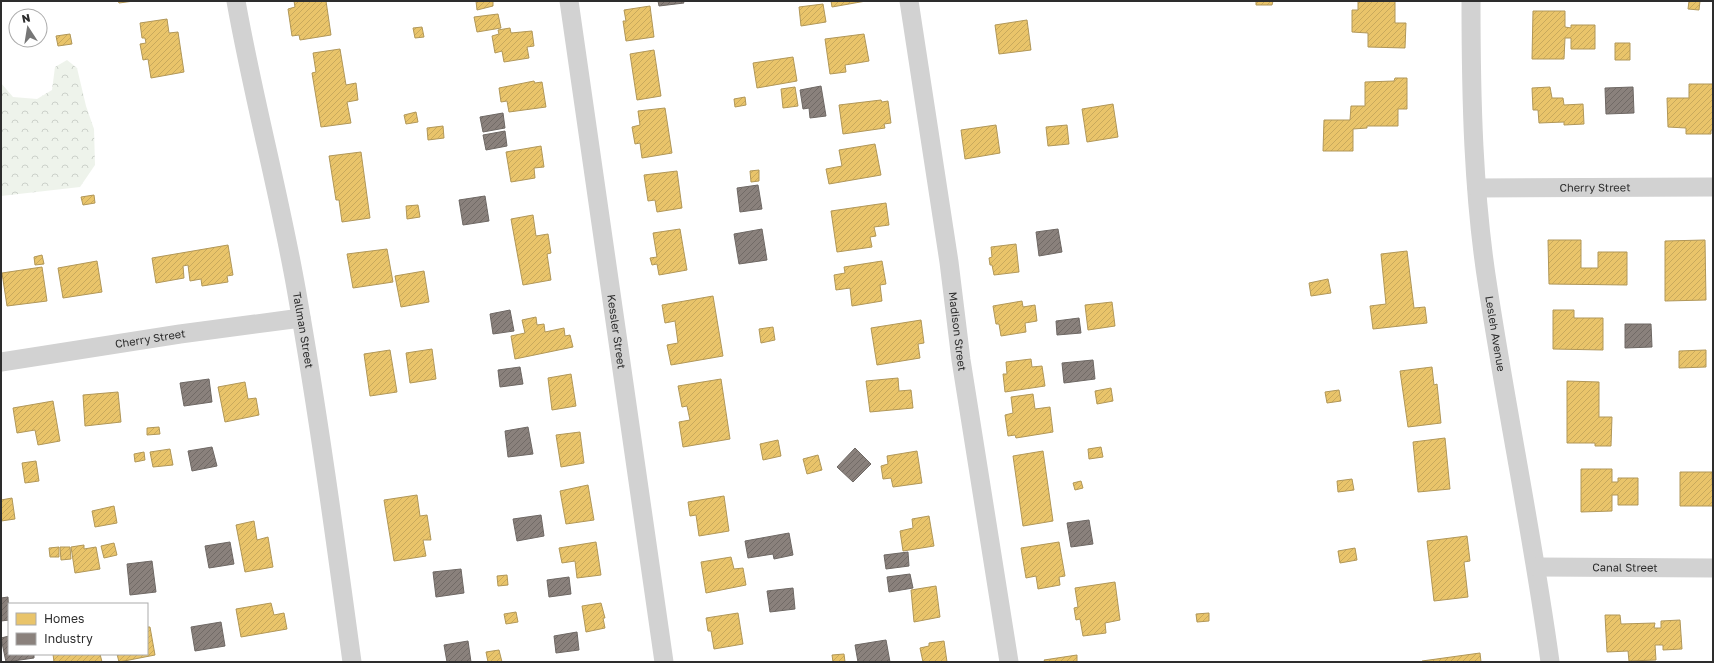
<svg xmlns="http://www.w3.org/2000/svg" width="1714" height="663" viewBox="0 0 1714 663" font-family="'Golos Text',sans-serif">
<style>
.forest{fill:url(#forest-crowns)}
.homes{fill:url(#homes-hatch);stroke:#b19758}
.industry{fill:url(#industry-hatch);stroke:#6e6864}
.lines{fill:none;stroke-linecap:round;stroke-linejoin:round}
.minor{stroke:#d2d2d2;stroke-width:19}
.labels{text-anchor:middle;stroke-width:4;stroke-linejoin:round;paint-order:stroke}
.street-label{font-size:11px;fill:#2d2d2d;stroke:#fff}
</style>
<defs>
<pattern id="forest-crowns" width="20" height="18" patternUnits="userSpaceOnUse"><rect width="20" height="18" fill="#eef3eb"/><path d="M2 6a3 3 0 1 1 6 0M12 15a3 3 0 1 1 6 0" fill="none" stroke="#ccd1ca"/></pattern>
<pattern id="homes-hatch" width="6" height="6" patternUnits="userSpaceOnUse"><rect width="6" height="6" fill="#e9c46a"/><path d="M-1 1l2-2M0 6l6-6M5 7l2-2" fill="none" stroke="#c8a95c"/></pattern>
<pattern id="industry-hatch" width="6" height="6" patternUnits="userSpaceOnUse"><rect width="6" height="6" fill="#8a817c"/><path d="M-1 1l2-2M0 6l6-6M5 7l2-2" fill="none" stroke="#716a66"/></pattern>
</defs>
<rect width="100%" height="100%" fill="#fff"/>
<path class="forest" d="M67,60L77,68L86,106L94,129L95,165L80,187L1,196V83L13,97L37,99L52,90L55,67Z"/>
<path class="homes" d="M118,1H134L119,3Z
M294,1H326L331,35L300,40L299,35L292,36L288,9L295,7Z
M476,1H493V6L477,10Z
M831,1H866L832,7Z
M1256,1H1273L1272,5H1256Z
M1358,1H1395V23H1406L1405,48L1368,47V33L1352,32V10H1358Z
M1689,1H1700L1699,10L1688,9Z
M823,4L826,22L801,26L799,7Z
M650,6L654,37L626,41L623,21H626L624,10Z
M1533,11H1565V27L1571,28V25H1595V49H1571V38H1565L1564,59H1532Z
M498,14L501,28L477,32L474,17Z
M167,19L169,33L178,32L184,72L151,78L148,59L143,60L140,44L146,43L145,38H142L140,23Z
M1027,20L1031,50L999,54L995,25Z
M422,27L424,37L415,38L413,28Z
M510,28L511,33L532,31L534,46L527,47L529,58L504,62L502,51L495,53L492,36L499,34L498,30Z
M70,34L72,44L58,46L56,36Z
M864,34L869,61L845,65L846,72L830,74L825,39Z
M1615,43H1630V60H1615Z
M340,49L346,85L356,83L358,100L347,102L351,123L321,127L312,73L316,72L313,53Z
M654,50L661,96L637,100L630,54Z
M793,57L797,81L757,88L753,63Z
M1395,78H1407V109H1398V126H1367V128L1353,129V151H1323L1324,120H1350L1351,106H1365V82L1394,81Z
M534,81L535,83L542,82L546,107L509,112L507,101L501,102L499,88Z
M1689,84H1713V130H1711V134H1686V128L1668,127L1667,98H1689Z
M795,87L798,106L783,108L781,89Z
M1550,87L1552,98H1563L1564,105L1583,104L1584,124L1564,125V122L1539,123L1538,110H1533L1532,88Z
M745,97L746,105L735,107L734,99Z
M881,100L882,102L888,101L891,123L884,124L885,128L843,134L839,105Z
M1113,104L1118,137L1087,142L1082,109Z
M665,108L672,153L642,158L640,143L635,144L632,127L640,125L638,111Z
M416,112L418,122L406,124L404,115Z
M996,125L1000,153L965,159L961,130Z
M1067,125L1069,144L1048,146L1046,127Z
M443,126L444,138L428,140L427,128Z
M875,144L881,175L829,184L826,169L842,166L839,150Z
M541,146L544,167L534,168L535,178L511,182L506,152Z
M361,152L370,218L342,222L339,200H336L329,156Z
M759,170V181L751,182L750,171Z
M677,171L682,208L657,212L655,200L648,201L644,175Z
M94,195L95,203L83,205L81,197Z
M886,203L889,225L874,227L876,236L870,237L872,247L837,252L831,211Z
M418,205L420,217L407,219L406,206Z
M533,215L536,236L548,234L551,253L547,254L551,280L523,285L511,219Z
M680,229L687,270L659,275L657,264L652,265L650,258L657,257L653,233Z
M1548,240H1581V268H1598V252H1627V285L1549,284Z
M1705,240L1706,300L1665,301V241Z
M1016,244L1019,272L994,275L992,265H990L989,258L992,257L991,247Z
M228,245L233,275L227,276L228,282L202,286L201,279L190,281L188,265L183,266L184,278L156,283L152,258Z
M387,249L393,282L353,288L347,254Z
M1407,251L1414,308L1425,307L1427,323L1373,329L1370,306L1386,304L1381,254Z
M42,255L44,264L35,265L34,257Z
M97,261L102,292L63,298L58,268Z
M882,261L886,284L880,285L882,301L852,306L850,288L836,290L834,275L845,273L844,267Z
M42,267L47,301L7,306L2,273Z
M424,271L429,302L401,307L395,276Z
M1328,279L1331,293L1311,296L1309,283Z
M713,296L723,356L671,365L667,345L678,343L675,321L665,323L662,305Z
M1022,301L1023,307L1035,305L1037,321L1025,323L1026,332L1001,336L999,324H996L993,306Z
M1112,302L1115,326L1088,330L1085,305Z
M1553,310H1574V318H1603V350L1553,349Z
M536,317L537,325L544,324L545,332L564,328L565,336L570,335L573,347L515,359L511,336L525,333L522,320Z
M921,320L924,343L918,344L920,358L877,365L871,328Z
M773,327L775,340L761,343L759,329Z
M432,349L436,379L410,383L406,353Z
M390,350L397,392L370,396L364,354Z
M1706,350V367L1679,368V351Z
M1031,359L1032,367L1042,366L1045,386L1005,392L1003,374H1007L1006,362Z
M1432,367L1434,385L1437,384L1441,423L1408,427L1400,371Z
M571,374L576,406L552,410L548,378Z
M898,378L899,391L911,390L913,408L870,412L866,381Z
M721,379L730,439L683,447L679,422L690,420L687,406L682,407L678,386Z
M1567,381L1599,382V417H1612L1611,446H1595V443H1567Z
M245,382L248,399L256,398L259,415L225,422L218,387Z
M1111,388L1113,401L1097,404L1095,391Z
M1339,390L1341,401L1327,403L1325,392Z
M118,392L121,422L85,426L83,395Z
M1033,394L1035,409L1050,407L1053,432L1016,438L1015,435L1008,436L1005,415L1013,413L1011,397Z
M53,401L60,441L38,445L35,430L17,433L13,408Z
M159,427L160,434L147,435V428Z
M580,432L584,463L561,467L556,435Z
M1445,438L1450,489L1418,492L1413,442Z
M778,440L781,456L763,460L760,444Z
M1101,447L1103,457L1089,459L1088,449Z
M170,449L173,465L153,467L150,452Z
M917,451L922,483L893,487L891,478L883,479L881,466L888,464L887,456Z
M1043,451L1053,521L1023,526L1013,456Z
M144,452L145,460L135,462L134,454Z
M818,455L822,470L807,474L803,459Z
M36,461L39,481L25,483L22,463Z
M1581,469H1612V482H1618V478H1638V505H1618V495H1612V511L1581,512Z
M1680,472H1712L1713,506H1680Z
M1352,479L1354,490L1338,492L1337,481Z
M1081,481L1083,488L1075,490L1073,483Z
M588,485L594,520L566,524L560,491Z
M417,495L420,516L427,515L431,540H423L426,556L394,561L384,500Z
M724,496L729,531L699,536L696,515L690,516L688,502Z
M12,498L15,519L1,521V500Z
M114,506L117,523L95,527L92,511Z
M929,516L934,546L903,551L900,531L913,528L912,519Z
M254,521L257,540L268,537L273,567L245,572L236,525Z
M1467,536L1470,561L1464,562L1468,597L1434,601L1427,541Z
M596,542L601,575L577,578L575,561L562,563L559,548Z
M1059,542L1065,576L1059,577L1060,585L1038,589L1036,576L1026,578L1021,548Z
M114,543L117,555L104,558L101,546Z
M84,545V549L96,547L100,569L75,573L71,547Z
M59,547V557H50L49,548Z
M60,547H70L71,559L61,560Z
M1355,548L1357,560L1340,563L1338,551Z
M731,557L734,569L743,568L746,585L706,593L701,562Z
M507,575L508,585L498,586L497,576Z
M1115,582L1120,620L1105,623L1106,633L1083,636L1080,619L1076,620L1074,608L1078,607L1075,588Z
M936,586L940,617L914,622L911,590Z
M271,603L274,615L284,613L287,629L241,637L236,609Z
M601,603L605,618H603L605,628L586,632L582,606Z
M516,612L518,622L506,624L504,614Z
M738,613L743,644L714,649L711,631H708L706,618Z
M1209,613V621L1197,622L1196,614Z
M1605,615H1620L1621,624L1655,623L1654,628H1661V621L1680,620L1682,649L1663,650V645H1655L1656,660L1629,661L1628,651L1607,652Z
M147,627H150L155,655L119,662L117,654H147Z
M944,641L947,662H923L920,648L929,646V643Z
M499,650L502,662H488L486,652Z
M1480,653L1481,662H1422V661Z
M53,654H100L102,662H54Z
M844,654L845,662H833L832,655Z
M1077,655V662H1045L1044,660Z"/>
<path class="industry" d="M658,1H683L684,3L659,6Z
M821,86L826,116L810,118L809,108L803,109L800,90Z
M1633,87L1634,113L1606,114L1605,88Z
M503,113L505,128L483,132L480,117Z
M505,131L507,146L486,150L483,135Z
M758,185L762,209L740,212L737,188Z
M485,196L489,221L463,225L459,200Z
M762,229L767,260L739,264L734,234Z
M1058,229L1062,252L1039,256L1036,232Z
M510,310L514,331L493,334L490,314Z
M1079,318L1081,333L1057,335L1056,321Z
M1625,324H1651L1652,347L1625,348Z
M1093,360L1095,379L1064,383L1062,363Z
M520,367L523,384L500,387L498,370Z
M209,379L212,402L184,406L180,383Z
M528,427L533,454L508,457L505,431Z
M212,447L217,466L192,471L188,451Z
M855,448L871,464L853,482L837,467Z
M541,515L544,536L517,541L513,519Z
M1089,520L1093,544L1071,547L1067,523Z
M789,533L793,555L774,559L773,554L748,558L745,541Z
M230,542L234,564L209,568L205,546Z
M908,552L909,566L886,569L884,555Z
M152,561L156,592L130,595L127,564Z
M461,569L464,593L436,597L433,572Z
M910,574L913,588L889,592L887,577Z
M569,577L571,594L549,597L547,580Z
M793,588L795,609L770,612L767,591Z
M8,597L9,620L1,621V598Z
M221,622L225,646L195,651L191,627Z
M577,632L579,650L556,653L554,636Z
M9,636V654H34V658L6,662L1,638Z
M886,640L890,662H858L855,645Z
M468,641L471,662H447L444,645Z"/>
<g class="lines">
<g class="minor">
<path id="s1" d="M236,1C253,97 279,192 296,288C318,412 335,537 352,662"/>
<path id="s2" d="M569,1L664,662"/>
<path id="s3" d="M909,1L949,262L961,360L1009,662"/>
<path id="s4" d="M1471,1C1471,97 1473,194 1488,288C1507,413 1533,537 1550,662"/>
<path id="s5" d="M1477,188L1713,187"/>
<path id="s6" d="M1,362L180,334L301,318"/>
<path id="s7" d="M1537,567L1713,568"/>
</g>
</g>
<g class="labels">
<g class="street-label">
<text dy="4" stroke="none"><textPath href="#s5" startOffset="118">Cherry Street</textPath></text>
<text dy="4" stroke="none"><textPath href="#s1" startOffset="336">Tallman Street</textPath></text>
<text dy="4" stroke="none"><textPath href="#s2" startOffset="334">Kessler Street</textPath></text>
<text dy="4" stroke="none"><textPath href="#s3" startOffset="334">Madison Street</textPath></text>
<text dy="4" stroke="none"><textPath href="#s4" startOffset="334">Lesleh Avenue</textPath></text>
<text dy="4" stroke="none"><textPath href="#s6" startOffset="151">Cherry Street</textPath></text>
<text dy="4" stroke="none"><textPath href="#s7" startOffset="88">Canal Street</textPath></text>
</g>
</g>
<rect width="1714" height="663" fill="none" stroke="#2d2d2d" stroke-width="4"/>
<rect x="8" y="603" width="140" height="52" fill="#ffffff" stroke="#ababab"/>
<rect x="16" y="613" width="20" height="12" fill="#e9c46a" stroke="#ababab"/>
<text x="44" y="623" font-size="12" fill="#2d2d2d">Homes</text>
<rect x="16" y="633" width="20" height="12" fill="#8a817c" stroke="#ababab"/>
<text x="44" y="643" font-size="12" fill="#2d2d2d">Industry</text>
<g transform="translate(28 28) rotate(348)"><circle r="19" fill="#ffffff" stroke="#ababab"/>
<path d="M0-3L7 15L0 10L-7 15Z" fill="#767676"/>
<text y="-6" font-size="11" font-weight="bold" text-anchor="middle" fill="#2d2d2d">N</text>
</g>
</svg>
